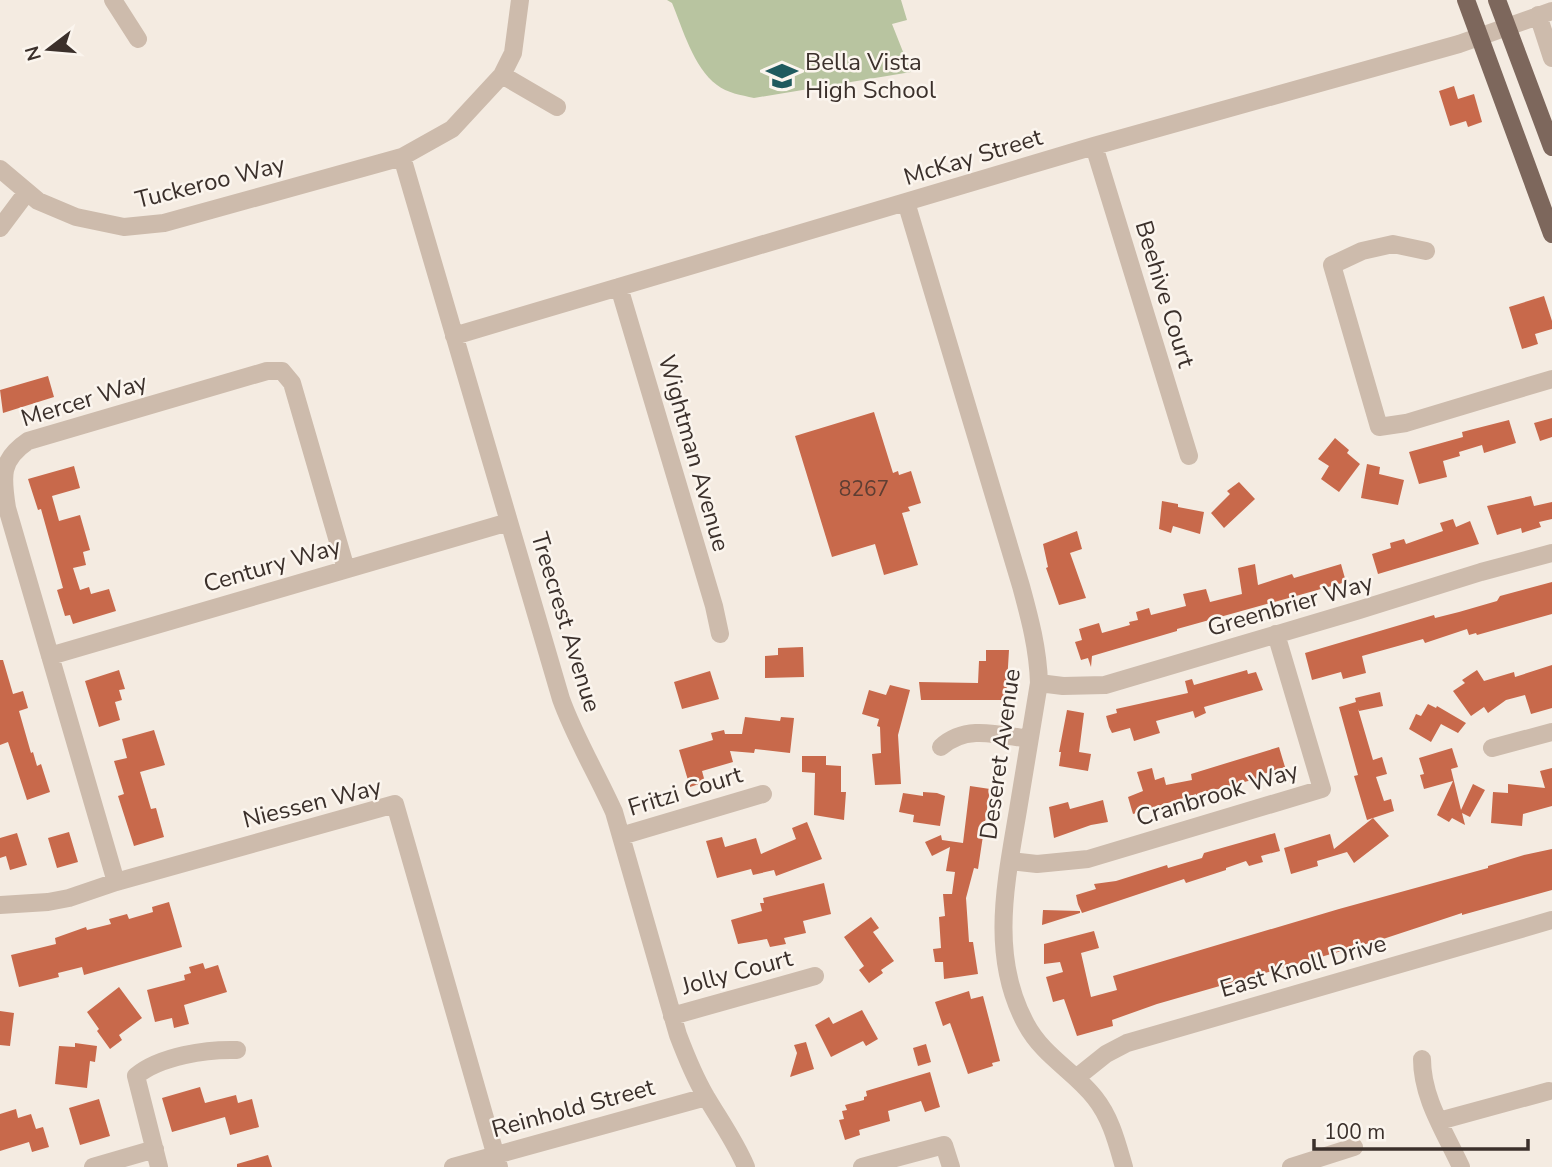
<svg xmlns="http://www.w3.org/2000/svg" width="1552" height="1167" viewBox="0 0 1552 1167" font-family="'Nunito Sans',sans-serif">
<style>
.green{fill:#b8c4a0}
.building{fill:#c8694b}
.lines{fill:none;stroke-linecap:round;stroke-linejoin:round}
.minor{stroke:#cdbbac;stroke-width:18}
.major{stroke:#7d675c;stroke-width:18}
.labels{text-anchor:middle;stroke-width:5;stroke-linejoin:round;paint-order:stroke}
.number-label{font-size:21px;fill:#5e3e33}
.poi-label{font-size:24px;fill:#3b302b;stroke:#fbf5ee;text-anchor:start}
.street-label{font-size:24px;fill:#3b302b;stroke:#fbf5ee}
</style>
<rect width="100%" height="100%" fill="#f4ebe1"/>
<path class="green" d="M667,0H901L907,20L892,24L911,72L754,98C741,95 727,93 717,85C693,67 683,29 672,3Z"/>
<path class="building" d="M1454,86L1458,99L1474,94L1482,122L1468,127L1466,121L1450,126L1439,91Z
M1544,296L1552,321V329L1535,334L1538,344L1522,349L1509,307Z
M48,376L54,397L3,413L0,390Z
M874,412L893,473L898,471L899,475L911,471L921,503L908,507L910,511L902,513L918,565L884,575L875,544L832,557L795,436Z
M1552,418V437L1540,441L1534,423Z
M1509,420L1516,443L1484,453L1482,445L1459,452L1460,456L1443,461L1447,477L1419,484L1409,452L1463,437L1462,432Z
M1335,438L1349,450L1347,453L1360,464L1339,492L1321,479L1329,466L1318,459Z
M1367,464L1380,467L1379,474L1404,480L1398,505L1361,498Z
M74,466L80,488L52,496L59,521L80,515L90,550L83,552L86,565L73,568L80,590L89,587L91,594L109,589L116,611L73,624L70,615L65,616L57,590L63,588L41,509L38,510L28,479Z
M1239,482L1255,499L1224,528L1211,513L1230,494L1227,491Z
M1531,496L1534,506L1552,502V519L1539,522L1541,527L1522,533L1521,528L1497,535L1487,506Z
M1162,501L1178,504V507L1204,512L1200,534L1173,526L1171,533L1159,529Z
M1453,519L1456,527L1470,521L1479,544L1378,574L1372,554L1391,548L1390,543L1404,539L1406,544L1443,531L1440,523Z
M1077,531L1082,549L1070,553L1086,598L1059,605L1046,568L1048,567L1043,544Z
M1255,564L1258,585L1292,574L1294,578L1341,564L1346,582L1177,629V631L1092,656L1091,667L1088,658L1081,660L1075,642L1082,640L1079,629L1099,623L1102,633L1130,625L1129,622L1138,620L1136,612L1149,608L1151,615L1186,606L1183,594L1206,589L1210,602L1242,594L1238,568Z
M1552,582V614L1477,635L1476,633L1469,635L1467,629L1425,643L1423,639L1362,656L1366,673L1343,679L1341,672L1312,680L1305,653L1434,615L1435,618L1459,612L1497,601L1500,596Z
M803,647L804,677L765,678V656L778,655V648Z
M986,650H1009L1006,700H921L919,682L978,683L979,661H986Z
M0,660H3L13,694L23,691L28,708L19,711L31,753L33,752L37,766L41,764L50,792L27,800L8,742L0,745Z
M1552,665V708L1531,714L1525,695L1506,700L1488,713L1484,707L1471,716L1453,691L1465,683L1462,680L1477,670L1484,681L1514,672L1515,677Z
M119,670L125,689L119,690L122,700L115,702L120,720L99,727L85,681Z
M1247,670L1248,674L1256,672L1263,690L1204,707L1206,713L1195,718L1193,711L1156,721L1160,733L1134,741L1130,728L1112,733L1109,727L1106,716L1117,713L1116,709L1188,693L1185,681L1192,679L1194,685Z
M710,671L719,699L682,709L674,682Z
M890,685L910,690L898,735L901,784L875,785L872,754L881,753L880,727L877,726L879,719L862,714L869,690L886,695Z
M1380,692L1383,706L1359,711L1358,709L1373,760L1382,757L1387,774L1376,777L1384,801L1391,799L1394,811L1373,818L1389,836L1354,863L1347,852L1317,861L1318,866L1291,874L1284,848L1330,834L1334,849L1373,818L1367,820L1354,776L1358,775L1339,707L1356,702L1355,698Z
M1428,704L1436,708L1437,706L1466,723L1458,733L1441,724L1431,742L1409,729L1416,714L1421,716Z
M1067,710L1084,713L1079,752L1091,754L1088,771L1059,766L1061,752H1059Z
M745,717L780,721L781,717L794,718L790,753L755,749L754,753L730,751L733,762L702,771L705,782L690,787L679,750L713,740L711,733L724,730L725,734H742Z
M154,730L165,765L140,772L151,809L156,808L164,837L134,846L118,796L124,794L114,761L127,758L122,739Z
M1279,747L1285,767L1263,774V777L1196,795V794L1133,814L1128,797L1143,791L1137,772L1152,768L1155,780L1164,777L1166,785L1192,780L1191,774Z
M1452,748L1458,767L1451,769L1461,810L1473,784L1485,790L1470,817L1462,813L1465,825L1452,818L1449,822L1437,815L1453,781L1424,789L1420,775L1424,774L1419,758Z
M802,756H826V765L841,766V792H846L844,820L814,815L815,773L802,772Z
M1552,768V806L1523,814L1522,826L1491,823L1493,792L1508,793V784L1545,788L1540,771Z
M970,786L990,789L978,869L974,868L966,898L969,942H973L978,974L944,979L943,962H935L933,949L941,948L939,917L945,916L943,894H952L955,872L946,871L950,847L932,856L925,842L941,835L942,840L963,843Z
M923,792L937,793L945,796L940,826L913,822L914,815L899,812L903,793L923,796Z
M1103,800L1108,822L1091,825L1054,838L1049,807L1068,802L1070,809Z
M807,822L822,859L776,876L774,870L753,875L751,869L717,878L706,841L722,837L725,847L756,838L761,854L796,839L792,828Z
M69,832L78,862L57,868L48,838Z
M17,833L27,865L10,870L6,856L0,858V838Z
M1275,833L1280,851L1261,856L1263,862L1249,866L1246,861L1226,868V870L1186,883L1184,879L1082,913L1078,904L1076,895L1096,889L1094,884L1116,881L1167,865L1168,868L1202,858L1204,853Z
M1552,849V890L1462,915V913L1380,940L1157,1004L1112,1020L1113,1026L1077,1036L1064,999L1053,1002L1046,977L1063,972L1060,962L1044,964V944L1094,931L1099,948L1081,953L1091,997L1117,990L1113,976L1339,909L1488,868V866L1524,855Z
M824,883L831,914L803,921L806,933L784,938L786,944L770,947L767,939L738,944L731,920L762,911L760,903H764L763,898Z
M169,902L182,947L84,975L82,967L58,973L59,977L19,987L11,955L56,944L55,938L86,927L87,930L111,924L109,919L127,914L129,919L153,912L152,907Z
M1043,910L1080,911V913L1042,925Z
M871,917L879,928L873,932L894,961L881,970L883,973L869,983L859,970L864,966L844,937Z
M203,963L205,969L218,965L227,992L184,1005L189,1024L174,1028L172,1018L155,1022L147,990L185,980L184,975L191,973L189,967Z
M119,987L142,1018L119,1035L122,1040L110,1049L97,1031L99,1029L87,1012Z
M969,991L971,999L983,996L1000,1061L992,1063L993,1066L968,1074L950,1023L943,1026L935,1002Z
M862,1010L878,1039L866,1046L863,1041L831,1057L815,1025L829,1017L833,1024Z
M0,1011L14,1013L10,1046L0,1045Z
M806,1042L814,1069L790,1077L797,1053L794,1045Z
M75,1043L97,1046L95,1062L90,1061L87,1088L55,1084L59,1046L75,1047Z
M926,1044L931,1062L918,1066L913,1048Z
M930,1072L940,1107L925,1112L921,1101L888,1111L890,1121L859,1130L860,1135L845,1140L839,1120L844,1119L842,1111L847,1110L845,1105L864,1100V1097L867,1096L866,1091Z
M200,1087L205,1103L236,1095L238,1103L252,1099L259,1127L230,1135L225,1117L172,1132L162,1098Z
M99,1099L110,1136L80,1145L69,1108Z
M16,1109L18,1118L31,1114L36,1129L43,1127L49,1147L32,1152L29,1142L0,1151V1114Z
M268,1155L272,1167H237V1164Z"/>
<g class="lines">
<path class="minor" d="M113,0L138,39
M1538,15L1552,58
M502,75L557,107
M1094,146L1189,456
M402,157L561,699C575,738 597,774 614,812L678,1035C686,1056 694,1076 705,1095C719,1119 735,1141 746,1167
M0,169L38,201L76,217L124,227L164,223L402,157L452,129L502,75L513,53L520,0
M906,202L1021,586C1030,619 1038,649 1039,683C1032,725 1025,768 1018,810C1006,882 989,956 1026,1024C1043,1056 1074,1071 1095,1098C1111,1118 1117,1143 1124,1167
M0,228L27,192
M1426,251L1393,244L1362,251L1332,265L1379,427L1406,423L1552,379
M619,287L714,606L720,634
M454,336L1094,146L1459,44L1552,11
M50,656L509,522
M1039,683L1063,686L1105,685L1359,610L1481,572L1552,553
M941,747C966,724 999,735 1029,739
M1492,748L1552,732
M621,836L763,794
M1010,861L1037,864L1088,859L1322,789L1276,634
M116,882L7,508C2,476 0,460 28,441L267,371H282L292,383L346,569
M0,905L48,902L69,898L116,882L395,804L499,1167
M672,1016L815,976
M1422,1059C1422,1098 1445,1132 1461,1167
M1076,1078L1106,1054L1127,1043L1552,920
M1439,1121L1549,1091
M93,1167L155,1149
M159,1167L136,1076C160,1056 207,1049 237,1050
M453,1167L706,1097
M862,1167L944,1145L951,1167
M1291,1167L1354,1147"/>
<path class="major" d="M1466,0L1552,234
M1497,0L1552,147"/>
</g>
<defs>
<symbol id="school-bare" viewBox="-9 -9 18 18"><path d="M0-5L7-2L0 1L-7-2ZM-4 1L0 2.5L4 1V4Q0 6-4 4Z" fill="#1f5a5e" stroke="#fbf5ee" stroke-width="2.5" paint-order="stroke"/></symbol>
</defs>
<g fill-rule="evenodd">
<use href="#school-bare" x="760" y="54" width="44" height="44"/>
</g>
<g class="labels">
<g class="number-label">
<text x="864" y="496">8267</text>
</g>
<g class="poi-label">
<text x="805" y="70">Bella Vista<tspan x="805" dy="28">High School</tspan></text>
</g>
<g class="street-label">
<text transform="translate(973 157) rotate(-17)" y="8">McKay Street</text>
<text transform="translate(210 182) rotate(-14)" y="8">Tuckeroo Way</text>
<text transform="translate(1165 294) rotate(73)" y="8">Beehive Court</text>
<text transform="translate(84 400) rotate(-17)" y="8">Mercer Way</text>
<text transform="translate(694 453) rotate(74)" y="8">Wightman Avenue</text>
<text transform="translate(272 565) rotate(-16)" y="8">Century Way</text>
<text transform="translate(1290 605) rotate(-16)" y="8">Greenbrier Way</text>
<text transform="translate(566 622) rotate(73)" y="8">Treecrest Avenue</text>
<text transform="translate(1000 754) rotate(-82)" y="8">Deseret Avenue</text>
<text transform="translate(685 791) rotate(-17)" y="8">Fritzi Court</text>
<text transform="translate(1217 794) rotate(-17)" y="8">Cranbrook Way</text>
<text transform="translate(312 803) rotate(-14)" y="8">Niessen Way</text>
<text transform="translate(1303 966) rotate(-16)" y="8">East Knoll Drive</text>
<text transform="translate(737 972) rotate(-15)" y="8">Jolly Court</text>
<text transform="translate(573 1108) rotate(-15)" y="8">Reinhold Street</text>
</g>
</g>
<g transform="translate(49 49) rotate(254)" stroke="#fbf5ee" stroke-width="5" paint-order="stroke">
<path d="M0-5L12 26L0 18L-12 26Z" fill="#3b302b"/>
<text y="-10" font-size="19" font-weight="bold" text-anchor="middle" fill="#3b302b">N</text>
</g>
<path d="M1314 1139v10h214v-10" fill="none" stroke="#3b302b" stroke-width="3.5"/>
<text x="1324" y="1139" font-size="21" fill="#3b302b" stroke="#fbf5ee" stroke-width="5" paint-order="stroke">100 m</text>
</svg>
